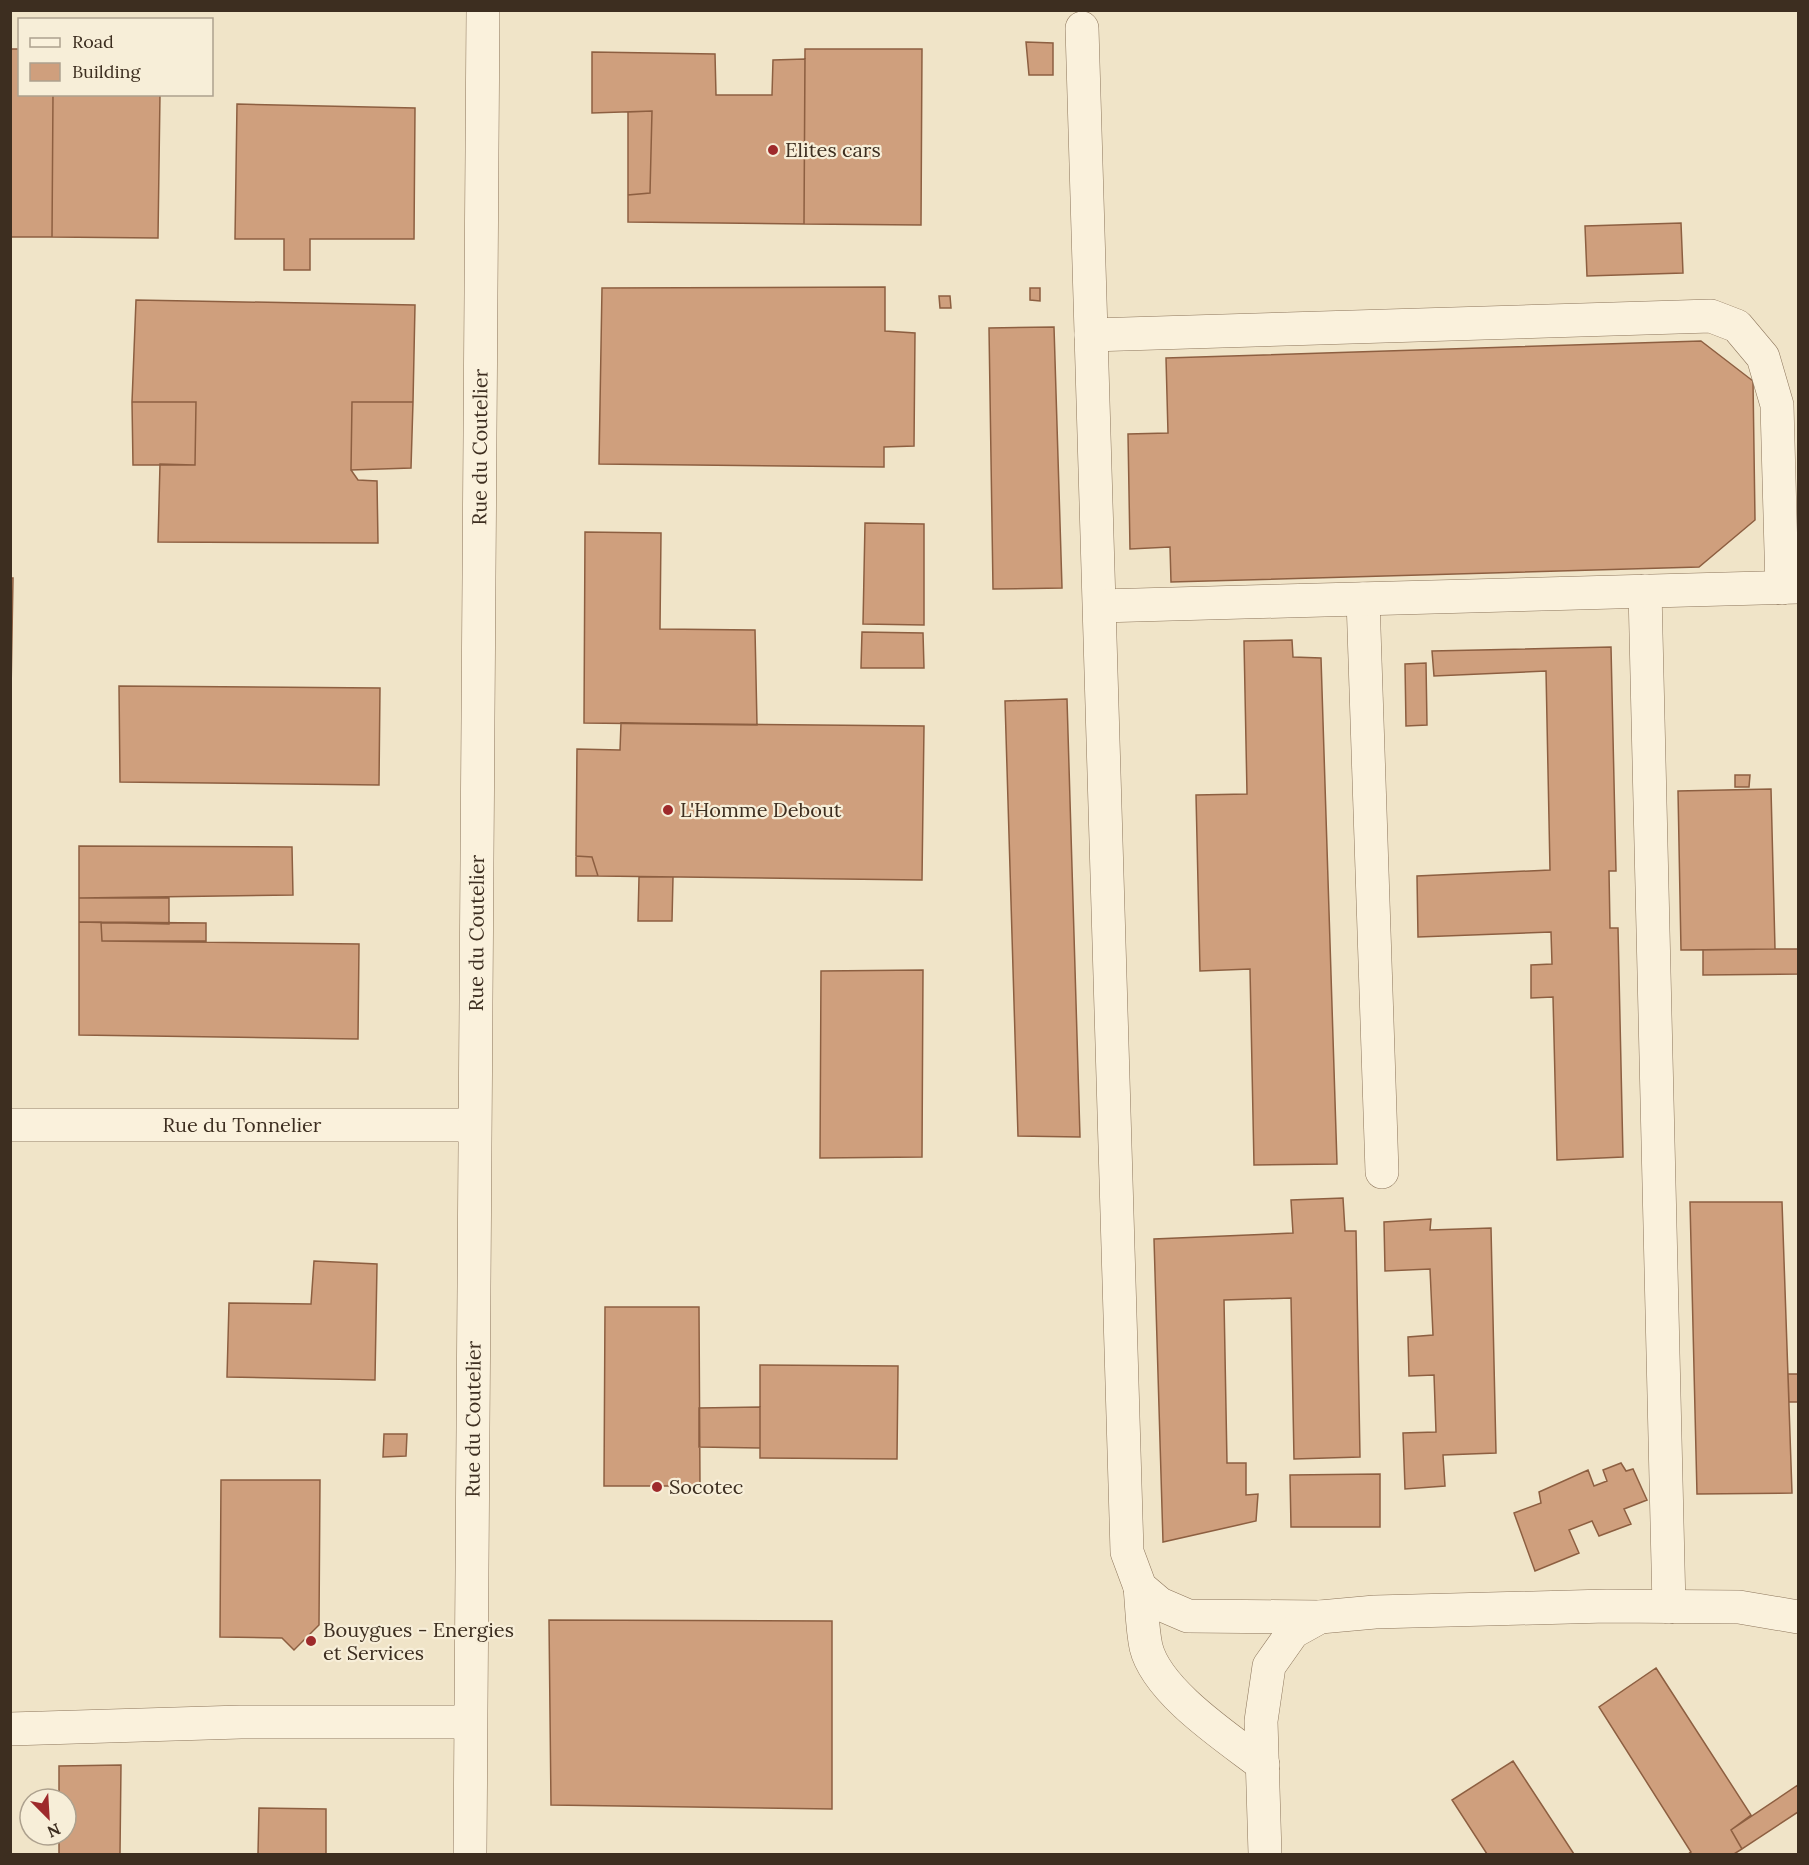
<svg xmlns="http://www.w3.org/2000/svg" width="1809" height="1865" viewBox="0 0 1809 1865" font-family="Lora,serif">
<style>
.building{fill:#cf9f7d;stroke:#8d5f41;stroke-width:1.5}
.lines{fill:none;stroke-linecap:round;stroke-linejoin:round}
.minor-casing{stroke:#8d765c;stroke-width:34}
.minor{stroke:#faf1dc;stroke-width:33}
.poi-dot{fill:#9e2a2b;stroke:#f7eed8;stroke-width:2}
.labels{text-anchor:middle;stroke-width:4.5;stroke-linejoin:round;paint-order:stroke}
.poi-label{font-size:20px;fill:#3d2e20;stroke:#f7eed8;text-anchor:start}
.street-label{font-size:20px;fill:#3d2e20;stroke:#f7eed8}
</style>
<rect width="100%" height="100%" fill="#f0e4c8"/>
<path class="building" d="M1026,42L1053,43V75H1029Z
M10,49H20V94H53L52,237H10Z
M805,49H922L921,225L804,224Z
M592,52L715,54L716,95H772L773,60L805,59L804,224L628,222V195L650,193L652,111L592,113Z
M53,94H160L158,238L52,237Z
M237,104L415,108L414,239H310V270H284V239H235Z
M652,111L650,193L628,195V112Z
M1681,223L1683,273L1587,276L1585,226Z
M885,287V331L915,333L914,446L884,447V467L599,464L602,288Z
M1030,288H1040V301L1030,300Z
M939,296H950L951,308H940Z
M136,300L415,305L413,402H352L351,470L358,480L377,481L378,543L158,542L160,464L195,465L196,402H132Z
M1054,327L1062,588L993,589L989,328Z
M1701,341L1753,381L1755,520L1699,567L1171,582L1170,547L1130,549L1128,434L1168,433L1166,358Z
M132,402H196L195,465H133Z
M352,402H413L411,468L351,470Z
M865,523L924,524V625L863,624Z
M585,532L661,533L660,629L755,630L757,725L584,723Z
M10,578H13L11,693H10Z
M862,632L923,633L924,668H861Z
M1292,640L1293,657L1321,658L1337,1164L1254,1165L1250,969L1200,971L1196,795L1247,794L1244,641Z
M1611,647L1616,871H1609L1610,928H1618L1623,1157L1557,1160L1553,997L1531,998V965L1552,964L1551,932L1418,937L1417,876L1550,870L1546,671L1434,676L1432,651Z
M1426,663L1427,725L1406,726L1405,664Z
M119,686L380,688L379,785L120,782Z
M1067,699L1080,1137L1018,1136L1005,701Z
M621,723L924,726L922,880L598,876L592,857L576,856L577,749L620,750Z
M1735,775H1750L1749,787H1735Z
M1771,789L1775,949L1681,950L1678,791Z
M79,846L292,847L293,895L79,898Z
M576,856L592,857L598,876H576Z
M639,877H673L672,921H638Z
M79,898H169V924L79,922Z
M79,922H101L102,941L359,944L358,1039L79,1035Z
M101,922L206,923V941H102Z
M1775,949H1798V974L1703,975V950Z
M923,970L922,1157L820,1158L821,971Z
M1343,1198L1345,1231H1356L1360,1457L1294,1459L1291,1298L1224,1300L1227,1463H1246V1495L1258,1494L1256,1521L1163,1542L1154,1239L1293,1233L1291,1200Z
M1690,1202H1782L1792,1493L1697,1494Z
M1431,1219L1430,1230L1491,1228L1496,1453L1443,1455L1445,1486L1405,1489L1403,1433L1436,1432L1434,1375L1409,1376L1408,1337L1433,1335L1430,1269L1385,1271L1384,1222Z
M314,1261L377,1264L375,1380L227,1377L229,1303L311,1304Z
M605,1307H699L700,1486H604Z
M760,1365L898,1366L897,1459L760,1458Z
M1788,1374H1798V1402H1789Z
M760,1407V1448L699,1447V1408Z
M384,1434H407L406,1456L383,1457Z
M1621,1463L1626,1471L1633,1469L1647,1500L1624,1509L1631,1524L1599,1536L1592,1521L1569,1530L1579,1553L1535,1571L1514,1513L1541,1503L1539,1492L1588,1470L1594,1486L1607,1481L1603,1470Z
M1380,1474V1527H1291L1290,1475Z
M221,1480H320L319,1625L294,1650L282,1638L220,1637Z
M549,1620L832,1621V1809L551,1805Z
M1656,1668L1751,1815L1731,1830L1742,1849L1734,1854H1688L1691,1852L1599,1707Z
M1513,1761L1574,1854H1487L1452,1800Z
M121,1765L120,1854H59V1835H66V1799H59V1766Z
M1798,1785V1812L1742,1849L1731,1830Z
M259,1808L326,1809V1854H258Z"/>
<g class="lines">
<defs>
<g id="minor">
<path d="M1082,28L1127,1552L1140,1587L1160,1604L1188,1616L1320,1617"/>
<path d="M1091,335L1711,316L1737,326L1763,357L1777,405L1782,588"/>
<path d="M1645,591L1669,1607"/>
<path d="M1363,599L1382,1172"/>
<path d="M1100,606L1798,587"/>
<path id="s1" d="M10,1125H474"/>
<path d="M1140,1587C1142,1607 1142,1628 1146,1647C1157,1692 1228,1738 1263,1765"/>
<path d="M10,1729L241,1722H470"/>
<path id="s2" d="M470,1854L483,10"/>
<path d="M1265,1854L1261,1721L1269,1666L1293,1632L1320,1617L1375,1612L1607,1606L1739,1607L1798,1617"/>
</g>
</defs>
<use href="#minor" class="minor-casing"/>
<use href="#minor" class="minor"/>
</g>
<g class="poi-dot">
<circle cx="773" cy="150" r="6"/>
<circle cx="668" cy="810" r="6"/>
<circle cx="657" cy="1487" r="6"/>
<circle cx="311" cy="1641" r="6"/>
</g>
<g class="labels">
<g class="poi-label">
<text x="785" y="157">Elites cars</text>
<text x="680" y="817">L'Homme Debout</text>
<text x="669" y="1494">Socotec</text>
<text x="323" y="1637">Bouygues - Energies<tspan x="323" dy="23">et Services</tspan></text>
</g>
<g class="street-label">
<text dy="7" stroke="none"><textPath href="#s2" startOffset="1407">Rue du Coutelier</textPath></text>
<text dy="7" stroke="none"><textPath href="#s2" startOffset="921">Rue du Coutelier</textPath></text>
<text dy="7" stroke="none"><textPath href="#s1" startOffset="232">Rue du Tonnelier</textPath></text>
<text dy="7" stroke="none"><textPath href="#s2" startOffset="435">Rue du Coutelier</textPath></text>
</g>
</g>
<rect width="1809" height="1865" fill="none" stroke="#3d2e20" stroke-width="24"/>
<rect x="18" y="18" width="195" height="78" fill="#f7eed8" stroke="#ada18e" stroke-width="1.5"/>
<rect x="30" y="38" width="30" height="9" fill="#faf1dc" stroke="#ada18e" stroke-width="1.5"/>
<text x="72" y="48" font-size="18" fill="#3d2e20">Road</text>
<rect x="30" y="63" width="30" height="18" fill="#cf9f7d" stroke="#ada18e" stroke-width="1.5"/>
<text x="72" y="78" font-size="18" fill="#3d2e20">Building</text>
<g transform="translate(48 1817) rotate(156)"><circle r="28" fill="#f7eed8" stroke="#ada18e" stroke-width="1.5"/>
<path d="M0-4.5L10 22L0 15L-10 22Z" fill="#9e2a2b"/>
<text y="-9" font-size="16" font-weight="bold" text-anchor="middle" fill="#3d2e20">N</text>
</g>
</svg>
